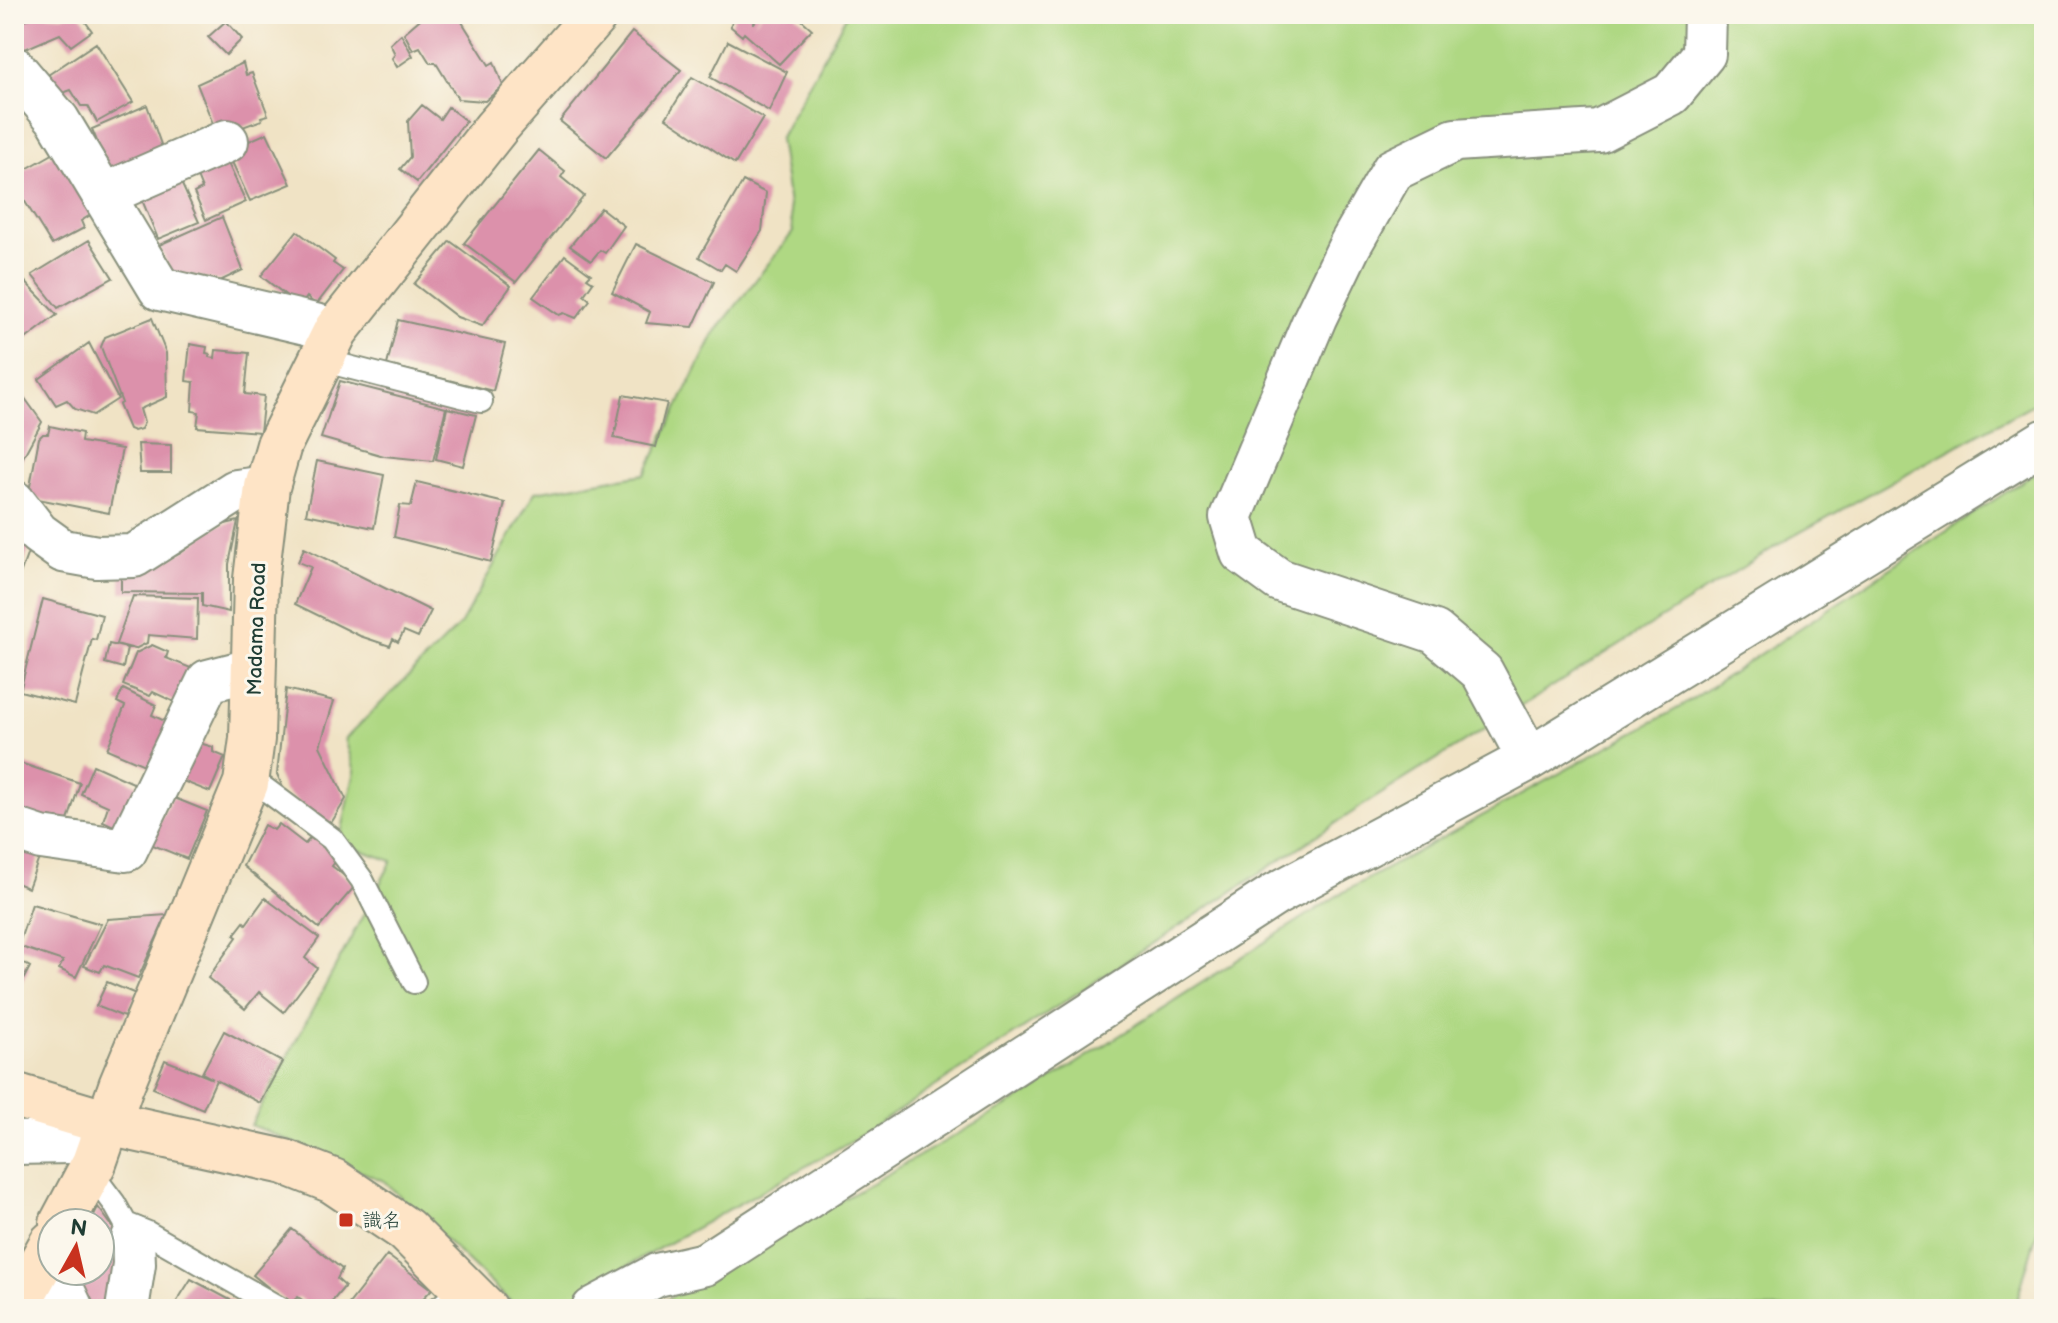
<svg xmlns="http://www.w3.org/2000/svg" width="2058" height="1323" viewBox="0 0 2058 1323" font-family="'Balsamiq Sans','Klee One',sans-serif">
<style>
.green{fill:#afd883;stroke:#678a5c;stroke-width:2}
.building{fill:#dc91ab}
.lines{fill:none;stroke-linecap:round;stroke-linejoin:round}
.lane-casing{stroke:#88907c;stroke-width:26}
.street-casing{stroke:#88907c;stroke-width:46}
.secondary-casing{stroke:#88907c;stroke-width:48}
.lane{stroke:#fff;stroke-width:22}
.street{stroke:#fff;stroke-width:42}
.secondary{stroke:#fee4c6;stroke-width:44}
.poi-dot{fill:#c8321e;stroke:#fbf7ec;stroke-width:3}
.labels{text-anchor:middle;stroke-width:6;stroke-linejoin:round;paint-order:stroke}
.street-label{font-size:20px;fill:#1f3d34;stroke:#fbf7ec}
.poi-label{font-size:20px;fill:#1f3d34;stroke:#fbf7ec;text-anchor:start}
</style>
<rect width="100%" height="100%" fill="#fbf7ec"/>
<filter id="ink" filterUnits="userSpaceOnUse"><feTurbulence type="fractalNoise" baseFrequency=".0125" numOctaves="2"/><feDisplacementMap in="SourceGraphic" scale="16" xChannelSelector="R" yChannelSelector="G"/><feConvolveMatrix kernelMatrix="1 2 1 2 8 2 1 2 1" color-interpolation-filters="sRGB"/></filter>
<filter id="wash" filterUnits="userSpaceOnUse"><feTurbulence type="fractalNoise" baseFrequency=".006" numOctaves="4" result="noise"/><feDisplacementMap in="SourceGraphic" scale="32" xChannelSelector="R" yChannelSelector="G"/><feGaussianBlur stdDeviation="1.8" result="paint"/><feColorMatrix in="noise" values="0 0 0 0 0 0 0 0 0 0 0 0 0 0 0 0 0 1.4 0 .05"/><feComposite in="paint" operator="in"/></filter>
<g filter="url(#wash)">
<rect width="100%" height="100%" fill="#f0e3c5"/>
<path class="green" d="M847,14H2044V398L1786,540L1362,806L860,1136L551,1309H518L384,1181L251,1125L392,861L339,843L355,771L345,739L460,625L535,492L645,474L714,334L793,232L779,139Z
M2044,467V1208L2015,1307L2017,1309H650L1035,1090L1340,894L1682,706Z"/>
<g id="blocks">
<path class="building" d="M38,14L63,16L80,14L92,31L71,46L60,34L18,52L14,42V25Z
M426,14H457L489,65L494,62L503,86L485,101L458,99L436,63H430L420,47L413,50L404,33Z
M730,14H760L753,24L762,14H795L812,29L779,64L744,33L742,36L730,26L734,18Z
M226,21L242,39L226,55L208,37Z
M632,32L681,70L606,158L560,121Z
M401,34L413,56L397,67L392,58L395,54L390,44Z
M728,41L787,72L769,111L710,77Z
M96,43L133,102L97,122L88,106H81L71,90L60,94L48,75Z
M243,63L246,75L252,73L268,115L261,117L262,120L218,136L197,84Z
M692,77L763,118L735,164L666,118Z
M147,105L165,156L112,178L92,129Z
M422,105L440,119L448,107L466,121L417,182L400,169L410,157L408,121Z
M267,133L291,184L250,201L227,151Z
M539,150L565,171L561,177L584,196L516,282L464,243Z
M58,151L97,211L81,221L84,228L52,245L14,184V176Z
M227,161L246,202L206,220L194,193L202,189L196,174Z
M179,178L199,222L158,239L140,195Z
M743,181L766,193L762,231L736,271L725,264L721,270L699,257Z
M601,208L624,226L605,253L600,250L591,261L570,246Z
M222,217L243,270L220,281L171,272L159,245Z
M297,231L335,260L333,263L343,270L316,305L307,297L300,306L261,276Z
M89,240L113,278L58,308L32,275Z
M450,241L511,286L482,326L457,317L414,284Z
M636,244L714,282L693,327L646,323L650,312L612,292Z
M565,255L591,274L587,278L593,282L584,295L590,300L576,318L564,313L559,315L533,297Z
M14,270L57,315L14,348Z
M152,318L166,353L167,397L140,409L144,423L141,429L134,431L129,429L119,405L122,403L101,347L105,337Z
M398,320L505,344L493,391L387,365Z
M89,343L118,399L93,415L75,409L67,400L56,405L39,379Z
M190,344L207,347L206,353L210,354L209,357L215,358L216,350L249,353L245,394L264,396L260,432L197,427L199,412L192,411L194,382L186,381Z
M340,381L446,408L433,461L384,456L321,438Z
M19,390L42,422L14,474V393Z
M623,395L667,403L656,447L614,438Z
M447,408L476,415L463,466L436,459Z
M50,426L82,433L81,442L122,449L109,513L28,497L39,438L43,434H48Z
M138,444L171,445V473H140Z
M317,461L384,475L374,528L306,514Z
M417,482L505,503L491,562L394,537L400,505L411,506Z
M238,521L229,564V612L202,606V593L121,592V576L141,573L181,553L217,526Z
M14,540L30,547L14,590Z
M304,548L431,611L418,637L404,631L398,642L393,639L390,646L360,636L295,604L311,567L298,562Z
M133,596L198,598L197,639L148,635L147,643L135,649L116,644Z
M43,599L102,615L96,640L92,639L75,705L20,691Z
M109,644L127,648L123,668L105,663Z
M152,645L168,652L166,658L198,671L183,706L153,692L150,696L123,685L136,653Z
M123,689L156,705L152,715L175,726L156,770L107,749L125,706L117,702Z
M286,689L334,701L320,746L346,799L328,828L284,790L277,774Z
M196,742L213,747V752L225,757L210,792L180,780Z
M20,763L80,783L64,833L14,817V783Z
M93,765L140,786L122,830L103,821L108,806L81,794Z
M172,797L207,811L187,859L148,843Z
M279,824L305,844L313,835L338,858L332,866L356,885L319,928L243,866L264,825L274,830Z
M14,843L41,853L28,888L14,882Z
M265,898L319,938L305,958L317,968L284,1012L259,992L245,1009L208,978L237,937L234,935L244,922L246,924Z
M32,904L101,924L76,977L59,969L63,961L18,946Z
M167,915L138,978L104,965L100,972L84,966L108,919Z
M14,958L30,967L14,997Z
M107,982L136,994L124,1017L96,1006Z
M224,1031L282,1062L260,1103L216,1080L203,1109L153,1088L165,1060L213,1079L202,1073Z
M98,1207L126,1245L117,1309H85L72,1271H100V1223H90Z
M292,1229L342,1269L337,1279L345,1286L326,1309H315L298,1297L289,1304L253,1275Z
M387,1255L432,1289L413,1309H405L399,1304L394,1309H345Z
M191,1279L247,1309H172Z"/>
</g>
</g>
<g filter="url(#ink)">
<use href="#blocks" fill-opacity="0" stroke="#88907c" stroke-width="2"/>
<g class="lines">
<defs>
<path id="lane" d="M321,360L481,401
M246,783L265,789L332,839L362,880L414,982
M90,1171L114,1203L133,1237
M126,1224L148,1233L281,1309
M437,1309L465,1289"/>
<path id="street" d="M14,68L58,120L160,289L336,330
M103,195L227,141
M14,502L38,533L63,551L97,557L134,556L236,491L267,487
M1529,759L1482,672L1435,632L1279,580L1242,553L1231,517L1315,318L1350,245L1393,170L1455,140L1599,131L1671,94L1704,54L1705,14
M14,829L41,838L126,850L208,681L254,669
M14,1143L71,1142L108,1123
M54,1271L72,1309
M127,1309L134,1264L133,1238
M593,1309L657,1275L705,1264L1276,894L1529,759L2044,441"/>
<path id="secondary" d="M14,1095L108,1123L285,1162L333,1181L406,1230L485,1309
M62,1223L94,1163L121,1086L246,783L252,739L256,579L267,487L279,445L336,330L496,128L596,14
M15,1309L52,1243"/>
</defs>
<use href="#lane" class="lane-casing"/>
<use href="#street" class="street-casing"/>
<use href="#secondary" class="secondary-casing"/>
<use href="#lane" class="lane"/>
<use href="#street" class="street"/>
<use href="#secondary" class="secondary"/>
</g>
</g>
<rect class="poi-dot" x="338" y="1212" width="16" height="16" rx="4"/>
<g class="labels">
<g class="street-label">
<text transform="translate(256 629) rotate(-88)" y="7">Madama Road</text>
</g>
<g class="poi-label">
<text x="362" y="1227">識名</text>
</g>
</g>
<rect width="2058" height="1323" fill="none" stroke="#fbf7ec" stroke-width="48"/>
<g transform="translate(76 1247) rotate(8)"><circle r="38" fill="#fbf7ec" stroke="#a3ada2" stroke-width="2"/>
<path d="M0-6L14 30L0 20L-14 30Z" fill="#c8321e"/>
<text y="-12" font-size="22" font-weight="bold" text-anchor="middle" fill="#1f3d34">N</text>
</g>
</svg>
